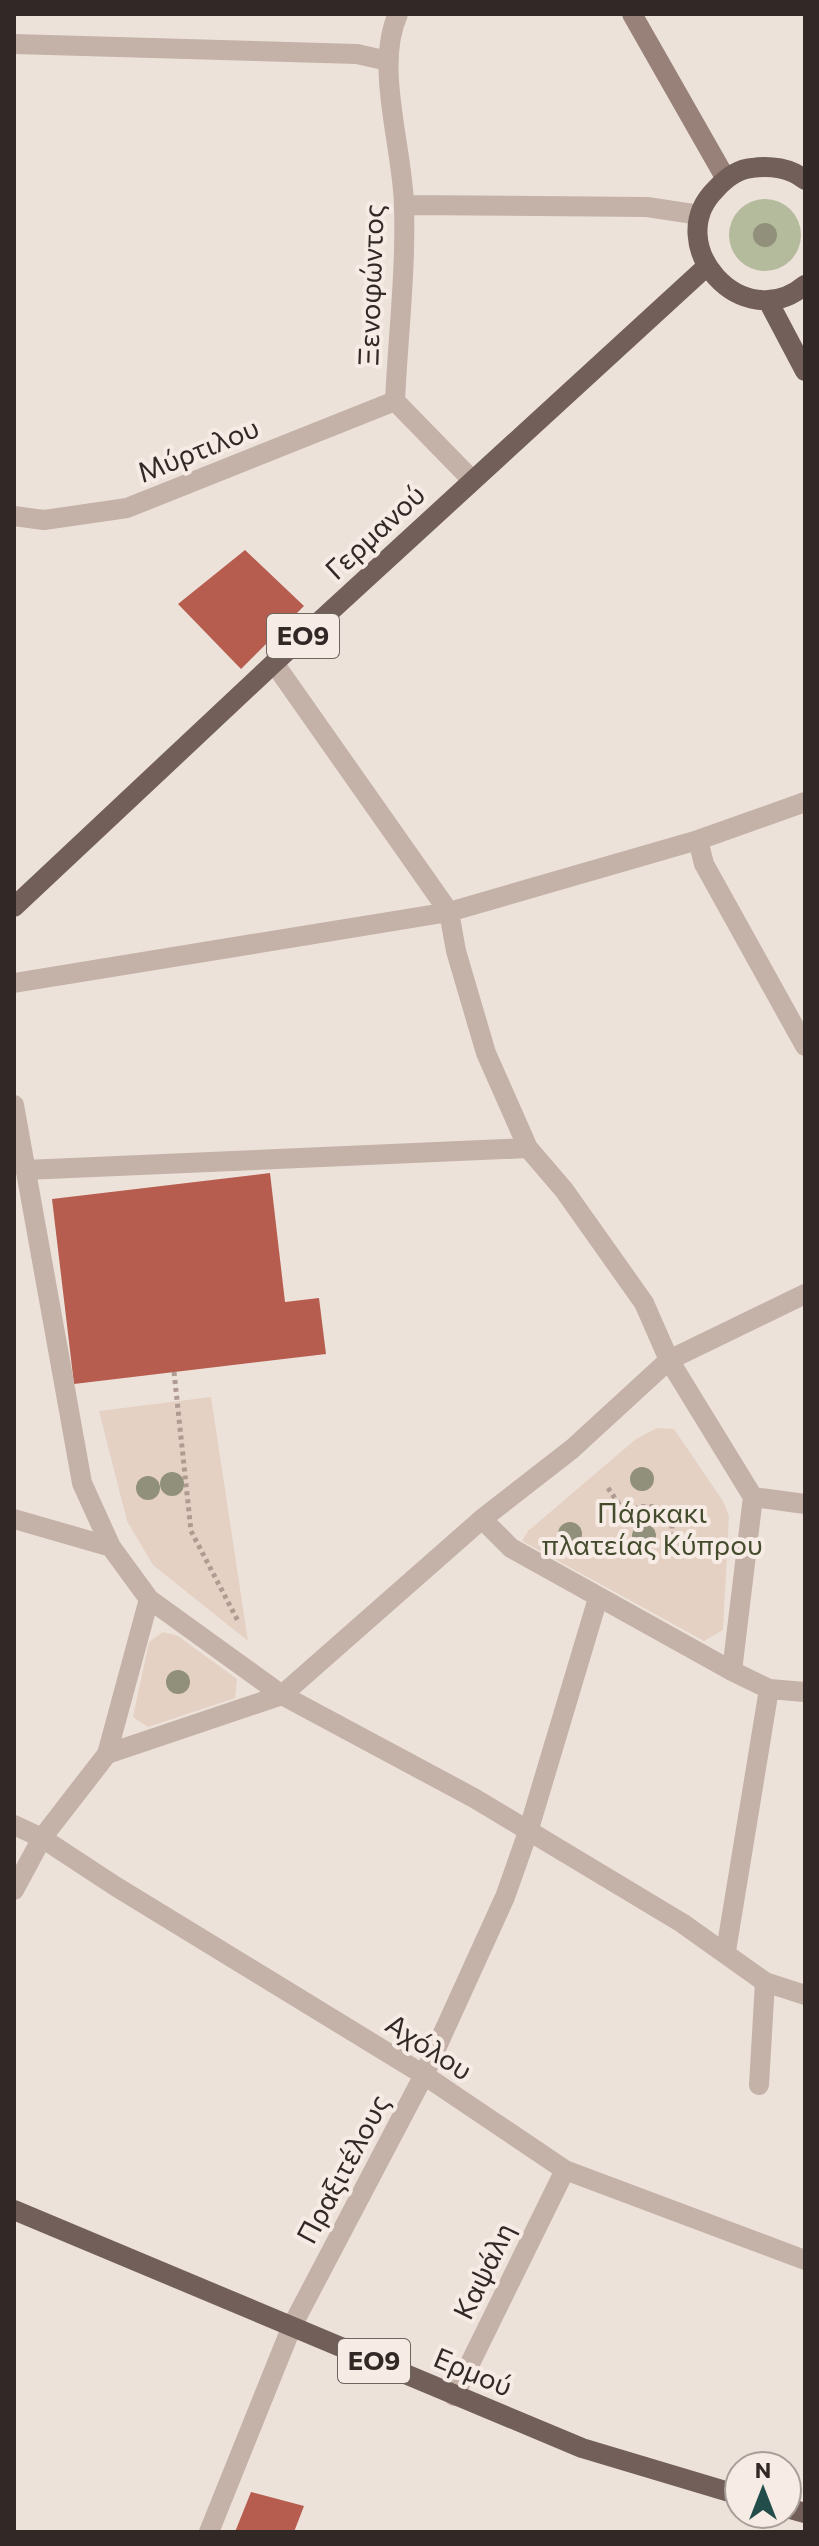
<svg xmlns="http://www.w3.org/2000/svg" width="819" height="2546" viewBox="0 0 819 2546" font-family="Commissioner,sans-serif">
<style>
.green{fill:#b4ba9c}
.plaza{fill:#e4d1c3}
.building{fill:#b65d4f}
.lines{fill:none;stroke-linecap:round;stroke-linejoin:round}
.path{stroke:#af9b92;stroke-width:5;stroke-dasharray:4 4;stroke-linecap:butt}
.lane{stroke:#c4b1a8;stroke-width:20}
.street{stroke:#c4b1a8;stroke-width:20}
.secondary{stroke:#978179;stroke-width:20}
.primary{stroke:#725f5a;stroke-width:20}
.tree{fill:#91907b}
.labels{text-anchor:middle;stroke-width:8;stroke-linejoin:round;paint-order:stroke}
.shield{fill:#f6ece5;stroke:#6d6460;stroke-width:2}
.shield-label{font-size:26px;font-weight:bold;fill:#322927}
.street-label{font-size:28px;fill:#322927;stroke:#f6ece5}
.park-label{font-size:28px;fill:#454c2e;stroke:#f6ece5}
</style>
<rect width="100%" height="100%" fill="#ede2da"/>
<path class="green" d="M729 235a36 36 0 1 1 72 0a36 36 0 1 1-72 0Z"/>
<path class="plaza" d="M211,1397L248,1641L153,1565L127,1521L99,1411Z
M657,1428L674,1429L723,1501L729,1516L723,1630L704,1641L522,1541L528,1531L636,1439Z
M163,1632L178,1636L237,1679L235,1698L148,1727L133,1717L149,1642Z"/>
<path class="building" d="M245,550L304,606L241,669L178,604Z
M270,1173L285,1302L319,1298L326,1354L74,1384L52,1199Z
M251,2492L304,2506L294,2532H235Z"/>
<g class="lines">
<path class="path" d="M174,1372L191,1531L239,1623
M608,1488L625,1513C641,1504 651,1504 667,1512L672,1526V1542L716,1544"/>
<path class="lane" d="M759,2085L765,1982"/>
<path class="street" d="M398,14C374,67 403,148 404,206C406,271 398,337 395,401L472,480
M14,44L357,54L388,61
M404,205L647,207L700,215
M14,516L44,520L127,508L395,401
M274,663L449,912L456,951L486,1053L528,1148L564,1190L644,1303L669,1360L753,1497L732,1671
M698,840L704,864L805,1046
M14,983L449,912L698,840L805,802
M14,1105L82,1483L111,1547L149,1599L282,1695L474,1798L682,1923L765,1982L805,1995
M25,1170L528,1148
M753,1497L805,1504
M14,1519L111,1547
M482,1519L511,1548L732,1671L769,1689L805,1692
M107,1754L282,1695L482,1519L572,1449L669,1360L805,1294
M14,1825L42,1838L115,1886L424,2075L565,2170L805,2260
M14,1890L42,1838L107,1754L149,1599
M726,1951L769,1689
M454,2396L565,2170
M209,2532L292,2326L424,2075L505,1897L528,1832L598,1598"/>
<path class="secondary" d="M632,14L726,179"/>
<path class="primary" d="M805,180C791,168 770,165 752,168C738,169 725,179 716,189C660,244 743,337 805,285
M768,301L805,371
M14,907L274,663L706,267
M14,2210L582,2448L739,2495
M787,2508L805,2513"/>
</g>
<g class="tree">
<circle cx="765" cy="235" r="12"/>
<circle cx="642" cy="1479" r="12"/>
<circle cx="172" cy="1484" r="12"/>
<circle cx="148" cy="1488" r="12"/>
<circle cx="570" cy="1534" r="12"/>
<circle cx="644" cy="1536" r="12"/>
<circle cx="178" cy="1682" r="12"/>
</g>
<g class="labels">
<g class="shield">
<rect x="267" y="614" width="72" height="44" rx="6"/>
<rect x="338" y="2339" width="72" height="44" rx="6"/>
</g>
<g class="shield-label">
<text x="303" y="645">ΕΟ9</text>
<text x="374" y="2370">ΕΟ9</text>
</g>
<g class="street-label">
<text transform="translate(371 285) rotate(-88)" y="10">Ξενοφώντος</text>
<text transform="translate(198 450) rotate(-22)" y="10">Μύρτιλου</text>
<text transform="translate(375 532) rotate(-43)" y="10">Γερμανού</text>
<text transform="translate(429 2047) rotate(33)" y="10">Αχόλου</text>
<text transform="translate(343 2169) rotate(-62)" y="10">Πραξιτέλους</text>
<text transform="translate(484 2271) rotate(-64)" y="10">Καψάλη</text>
<text transform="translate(473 2372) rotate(23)" y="10">Ερμού</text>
</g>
<g class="park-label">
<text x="652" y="1523">Πάρκακι<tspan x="652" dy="32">πλατείας Κύπρου</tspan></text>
</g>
</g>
<rect width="819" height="2546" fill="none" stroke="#322927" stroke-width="32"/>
<g transform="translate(763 2490)"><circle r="38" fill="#f6ece5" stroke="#a89e99" stroke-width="2"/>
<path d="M0-6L14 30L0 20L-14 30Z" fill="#224d4b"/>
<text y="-12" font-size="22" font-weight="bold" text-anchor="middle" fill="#322927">N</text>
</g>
</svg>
